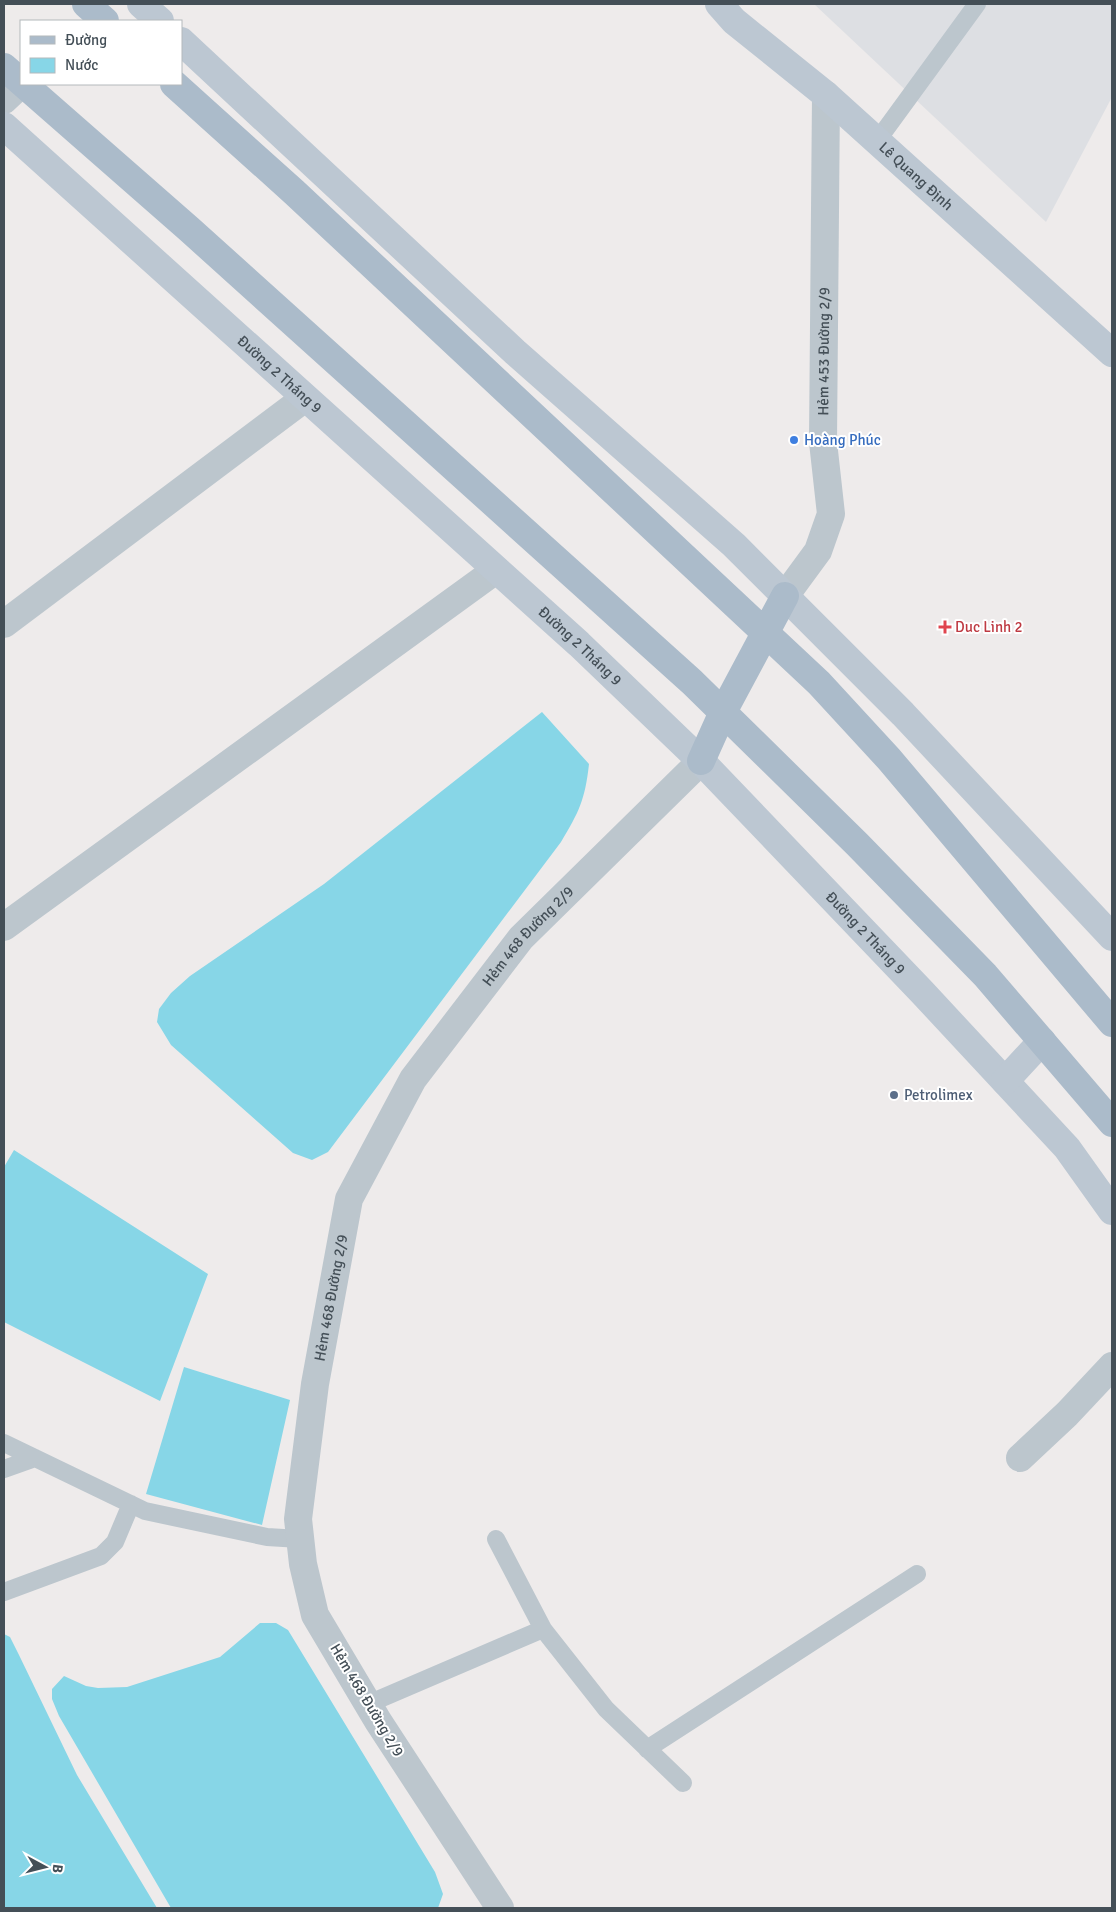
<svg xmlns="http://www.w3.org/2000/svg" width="1116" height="1912" viewBox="0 0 1116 1912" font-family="Signika,sans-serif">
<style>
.airport{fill:#dddfe3}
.water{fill:#87d6e7}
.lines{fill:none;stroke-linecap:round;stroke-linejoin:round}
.lane{stroke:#bcc6cd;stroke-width:18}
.street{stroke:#bcc6cd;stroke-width:28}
.secondary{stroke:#bcc7d2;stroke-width:28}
.primary{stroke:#abbbca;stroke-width:28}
.shop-dot{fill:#3f7fe0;stroke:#fff;stroke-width:2}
.health-dot{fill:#e0444e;stroke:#fff;stroke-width:2}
.service-dot{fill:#5c6f8a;stroke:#fff;stroke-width:2}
.labels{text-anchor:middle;stroke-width:4;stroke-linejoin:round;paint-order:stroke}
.street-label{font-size:15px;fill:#444f57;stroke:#fff}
.shop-label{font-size:15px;fill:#366cbe;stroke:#fff;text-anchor:start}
.health-label{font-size:15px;fill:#be3a42;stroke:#fff;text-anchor:start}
.service-label{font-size:15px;fill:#4e5e75;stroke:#fff;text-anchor:start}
</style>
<rect width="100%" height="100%" fill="#eeebeb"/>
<path class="airport" d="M814,4H1112V97L1046,222Z"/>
<path class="water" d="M542,712L589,764C585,800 579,812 561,842L328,1152L312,1160L293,1153L171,1045L157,1022L159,1009L171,993L190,976L324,884Z
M14,1150L208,1274L160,1401L4,1322V1167Z
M184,1367L290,1400L262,1525L146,1494Z
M260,1623H276L288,1630L435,1872L443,1894L438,1908H171L59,1716L52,1699V1689L64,1676L86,1686L98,1688L127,1687L220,1657Z
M4,1634L10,1637L19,1655L77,1775L157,1908H4Z"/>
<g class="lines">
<path class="lane" d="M877,141L977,4
M4,1443L145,1511L267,1537L300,1539
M4,1469L35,1458
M496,1539L543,1629L606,1709L683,1783
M4,1592L101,1556L115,1542L131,1504
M368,1704L543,1629
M647,1749L917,1574"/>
<g class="street">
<path d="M4,100L21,84"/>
<path id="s1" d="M785,596L818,551L831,514L823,442L826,95"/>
<path d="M4,624L305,398"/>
<path d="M4,927L496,570"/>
<path d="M1020,1458L1067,1414L1112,1366"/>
<path id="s2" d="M500,1908L378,1721L315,1615L303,1564L298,1519L315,1384L349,1199L413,1079L521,938L701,761"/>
</g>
<g class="secondary">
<path d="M141,4L160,21"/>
<path id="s3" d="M719,4L734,21L826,95L1112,353"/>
<path d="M181,41L515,352L734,545L903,714L1112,937"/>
<path id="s4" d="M4,126L579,644L701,761L922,992L1067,1148L1112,1211"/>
<path d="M1005,1081L1042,1041"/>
</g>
<path class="primary" d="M86,4L105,21
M4,67L189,229L692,682L857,844L985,975L1112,1123
M174,84L294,192L819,683L889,759L1112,1023
M701,761L723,712L785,596"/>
</g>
<circle class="shop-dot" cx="794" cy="440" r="5"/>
<path class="health-dot" d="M942.5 619.5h5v5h5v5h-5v5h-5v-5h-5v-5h5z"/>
<circle class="service-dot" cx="894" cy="1095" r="5"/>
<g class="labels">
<g class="street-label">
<text dy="5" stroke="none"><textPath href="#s3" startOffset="262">Lê Quang Định</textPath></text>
<text dy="5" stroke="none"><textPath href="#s1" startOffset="258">Hẻm 453 Đường 2/9</textPath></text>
<text dy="5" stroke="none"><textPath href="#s4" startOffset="371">Đường 2 Tháng 9</textPath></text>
<text dy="5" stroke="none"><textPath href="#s4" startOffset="776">Đường 2 Tháng 9</textPath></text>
<text dy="5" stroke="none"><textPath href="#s4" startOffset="1181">Đường 2 Tháng 9</textPath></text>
<text dy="5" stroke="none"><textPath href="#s2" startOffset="1088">Hẻm 468 Đường 2/9</textPath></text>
<text dy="5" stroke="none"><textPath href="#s2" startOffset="668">Hẻm 468 Đường 2/9</textPath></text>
<text transform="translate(367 1700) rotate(59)" y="5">Hẻm 468 Đường 2/9</text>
</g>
<g class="shop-label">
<text x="804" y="445">Hoàng Phúc</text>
</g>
<g class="health-label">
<text x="955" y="632">Duc Linh 2</text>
</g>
<g class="service-label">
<text x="904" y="1100">Petrolimex</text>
</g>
</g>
<rect width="1116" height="1912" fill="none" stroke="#444f57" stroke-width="10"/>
<rect x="20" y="20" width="162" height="65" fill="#ffffff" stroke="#b4b9bc"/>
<rect x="30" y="36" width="25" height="8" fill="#abbbca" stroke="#b4b9bc"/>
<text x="65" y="45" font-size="15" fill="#444f57">Đường</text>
<rect x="30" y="58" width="25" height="15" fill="#87d6e7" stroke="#b4b9bc"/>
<text x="65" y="70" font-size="15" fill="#444f57">Nước</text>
<g transform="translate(45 1867) rotate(97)" stroke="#ffffff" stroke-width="4" paint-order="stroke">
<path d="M0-4L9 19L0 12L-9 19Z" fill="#444f57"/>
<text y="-8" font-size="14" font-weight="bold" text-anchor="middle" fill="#444f57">B</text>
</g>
</svg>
